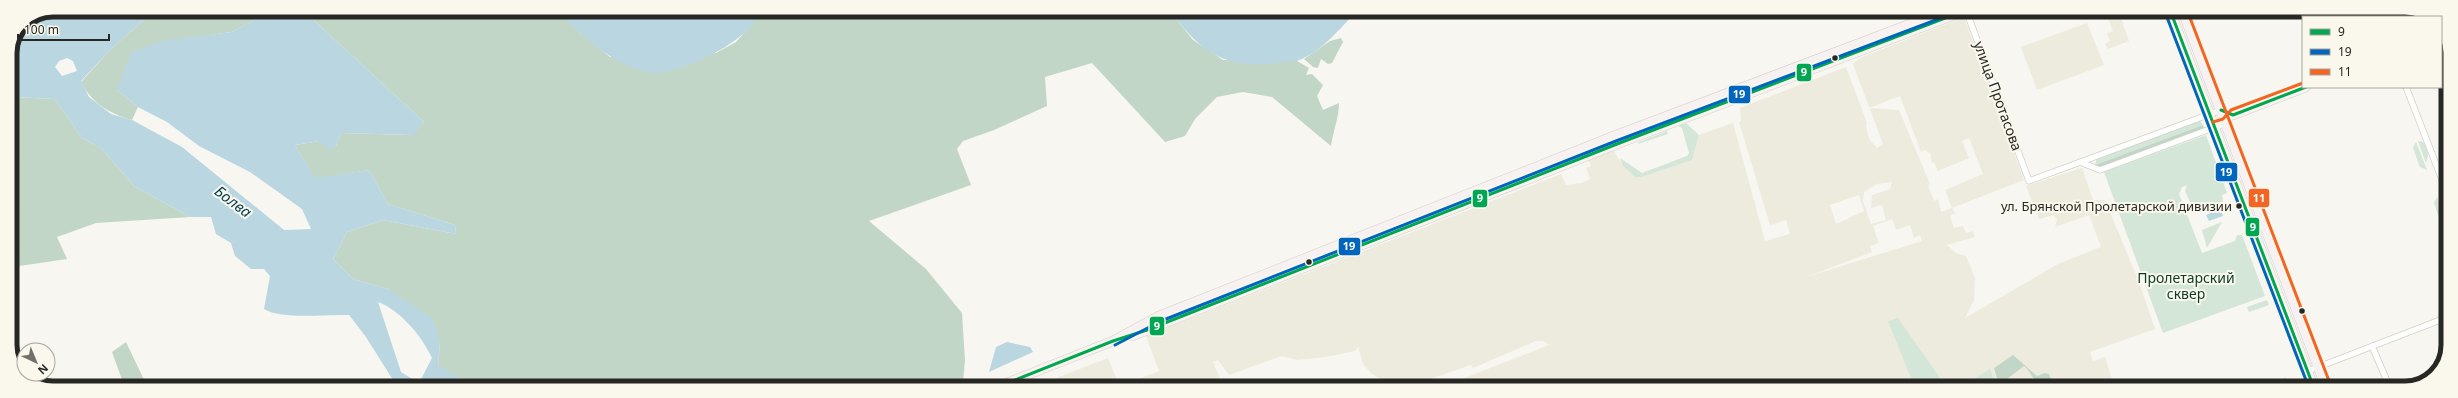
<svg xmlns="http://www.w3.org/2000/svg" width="2458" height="398" viewBox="0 0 2458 398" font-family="'Noto Sans',sans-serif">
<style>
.built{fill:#edebde;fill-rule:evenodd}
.green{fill:#d3e6d8}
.forest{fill:#c2d6c7}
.water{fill:#b9d6e1;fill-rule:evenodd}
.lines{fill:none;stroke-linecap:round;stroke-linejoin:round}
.minor-casing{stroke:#d2d1cd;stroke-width:7}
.primary-casing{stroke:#d1d1cd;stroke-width:10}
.minor{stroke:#fefefd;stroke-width:5.5}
.primary{stroke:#f8f1f1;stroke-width:9}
.bus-1-casing{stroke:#faf8ed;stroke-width:6}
.bus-2-casing{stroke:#faf8ed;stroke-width:6}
.bus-3-casing{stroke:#faf8ed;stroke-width:6}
.bus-1{stroke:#00a651;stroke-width:3}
.bus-2{stroke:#0065bd;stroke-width:3}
.bus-3{stroke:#f26522;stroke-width:3}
.bus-dot{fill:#272723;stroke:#faf8ed;stroke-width:1.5}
.labels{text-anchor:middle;stroke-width:4;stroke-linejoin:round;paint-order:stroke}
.bus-label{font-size:13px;fill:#272723;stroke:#faf8ed;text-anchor:end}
.street-label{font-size:14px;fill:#272723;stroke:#faf8ed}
.park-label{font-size:14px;fill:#0b3b26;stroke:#faf8ed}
.water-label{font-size:15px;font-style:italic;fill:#003c4f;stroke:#faf8ed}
.rim{fill:none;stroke:#272723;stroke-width:5}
.line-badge{stroke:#faf8ed;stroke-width:1.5}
.badge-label{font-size:11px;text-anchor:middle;font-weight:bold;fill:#fff}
</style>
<rect width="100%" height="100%" fill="#f7f6f0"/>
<path class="built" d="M2099,10H2118L2129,41L2108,49L2105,44L2110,41L2107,33L2113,31L2108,18L2101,19Z
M1962,18L1965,20L2024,180L1952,208L1955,213L1950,216L1954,228L1963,226L1966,233L1973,231L1975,237L1947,245L1956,253L1966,256L1975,278L1974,300L1965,318L2058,264L2101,247L2089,215L2055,227L2057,220L2054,215L2039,219L2026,186L2082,168L2093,200H2105L2139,282L2155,329L2090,352L2093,361L2105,357L2115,388H1439L1549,345L1543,341H1536L1473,368L1471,365L1424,381L1416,382V386L1412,388L1403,382H1386L1372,374L1363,364L1358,347L1355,351L1326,357L1297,360L1282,356L1229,375L1218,360L1213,362L1224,388H1030L1108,358L1119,385L1152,374L1159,371L1146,336L1561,174L1566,185L1581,183L1590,179L1586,168L1591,166L1588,159L1613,150L1623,166L1635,177L1692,160L1699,135L1733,123L1765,241L1790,234L1786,220L1770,225L1739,122L1741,121L1740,108L1846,67L1867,123L1866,126L1869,139L1877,148L1883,144L1853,64L1860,58ZM1900,96L1921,152L1926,150L1928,153L1930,152L1932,163L1934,162L1938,171L1969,158L1962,141L1969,138L1983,174L1945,190L1952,208L1941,212L1938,199L1934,201L1928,185L1930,184L1899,110L1869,108ZM1892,182L1890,189L1872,195L1871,208L1882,205L1886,220L1871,224L1863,201L1864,192L1877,184ZM1859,195L1864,211L1836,224L1830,205ZM1892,219L1896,230L1910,225L1914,238L1920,235L1922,241L1806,277L1872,252L1870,246L1879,243L1873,226Z
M2087,23L2104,65L2037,90L2021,47Z
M2286,377L2290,388H2256L2274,381Z"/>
<path class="green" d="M2200,120L2203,125L2095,165L2097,158Z
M1686,123L1699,135L1692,160L1641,177H1635L1623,166L1620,158L1642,173L1687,156L1689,153L1682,128L1678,126Z
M1667,131L1668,134L1638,144L1639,142Z
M2206,135L2227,193L2222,195L2223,202L2195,213L2185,191L2187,185L2182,187L2179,194L2202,253L2235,241L2237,235H2242L2265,296L2163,333L2104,172Z
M2418,141L2423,142C2429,148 2429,154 2426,163Z
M2416,142L2427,170L2420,167L2413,148Z
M2437,197L2448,225V233L2443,229L2434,203Z
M2222,222L2207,248L2202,230Z
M2267,300L2269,305L2249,312L2247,307Z
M1898,318L1947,388H1923L1920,381L1913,383L1888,321Z
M1990,369L1997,388H1979L1975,378Z"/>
<path class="forest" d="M155,10H486L501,18L511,10H557L579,32L610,57L716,53L736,42L764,10H1169L1193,40L1223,60L1297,61L1309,68L1306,75L1312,74L1323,85L1317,96L1323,110L1339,103C1339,118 1333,131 1331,146L1272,97L1243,92L1217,97L1195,119L1185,136L1165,142L1092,63L1045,77L1047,106L994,130L963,141L957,149L971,185L869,221L926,269L962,313L965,360L963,383L961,388H466L438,365L440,343L388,289L353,279L333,259L347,232L383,220L456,234L455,225L388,204L369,170L315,179L295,145L319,141L336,146L341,133L412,135L424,122L306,13L264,15L232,32L204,36L117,90L138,107L132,120C108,113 92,103 81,82L110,50Z
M1985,10H2010L1988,19Z
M1341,38L1343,42L1332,63L1328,64L1321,59L1318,68L1313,67L1304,59L1330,41Z
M10,97L55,99L82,138L101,148L134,186L190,217L96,223L57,237L67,259L19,266L15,231L10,228Z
M2203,125L2204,130L2100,168L2095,167V165Z
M126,342L148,388H125L112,352Z
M2013,355L2037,376L2045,373L2049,374L2052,382L2049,386C2034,389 2034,374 2024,366L2007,379L2014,388H2000L1994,368Z"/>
<path class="water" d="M53,10H155L110,50L81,81L89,97L111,114L132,120L182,147L284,230L311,229L302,209L250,172L199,146L167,122L138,107L117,90L131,53L161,41L232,32L264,15L306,13L424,122L413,135L341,133L336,146L329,150L319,141L295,145L315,178L369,170L388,204L455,225L456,234L383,220L347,232L333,259L353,279L388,289L433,319L440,343L438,365L474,388H398L366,337L349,315C326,314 282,320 264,309L270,276L264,269H251L235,256L231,243L216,234L211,217H190L134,186L101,148L82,138L55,99L10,97V53L23,23ZM67,58L73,61L77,71L62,76L55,67L59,61ZM378,302C401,311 422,336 432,358L419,383L401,372Z
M486,10H511L501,18H495Z
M557,10H764C747,34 729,47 702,59C688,65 672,73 656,73C621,72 578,34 557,10Z
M1169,10H1358C1339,29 1323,51 1297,61C1281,62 1264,65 1248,64C1211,62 1190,37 1169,10Z
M2220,209L2223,216L2209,221L2206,215Z
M1007,342L1030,347L1033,352L989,372L996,347Z"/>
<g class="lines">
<defs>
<path id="minor" d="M1966,10L2029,181C2048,174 2067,167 2086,160L2221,110L2233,115L2226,123L2100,170L2080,162
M2406,87L2448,195
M2439,171L2448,168
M2372,346L2390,388
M2440,363L2441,364
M2308,371L2448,317"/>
<path id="primary" d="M2170,10L2314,388
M2182,10L2326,388
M2441,36H2442
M2233,115L2306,87
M1132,336L1617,144L1967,10
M994,388L1113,341L1159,316L1614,136L1947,10"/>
</defs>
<use href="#minor" class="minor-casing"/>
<use href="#primary" class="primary-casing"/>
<use href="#minor" class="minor"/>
<use href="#primary" class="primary"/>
<defs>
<path id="bus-1" d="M2170,10L2314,388
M2221,110L2233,115L2306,87
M995,388L1113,341L1147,330L1617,144L1966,10"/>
<path id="bus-2" d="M2165,12L2309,388
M1115,345L1161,321L1616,141L1949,15"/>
<path id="bus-3" d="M2187,10L2331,386
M2213,122L2223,119L2231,110L2303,83"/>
</defs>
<use href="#bus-1" class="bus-1-casing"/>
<use href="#bus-2" class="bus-2-casing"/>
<use href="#bus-3" class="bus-3-casing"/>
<use href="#bus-1" class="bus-1"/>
<use href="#bus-2" class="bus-2"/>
<use href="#bus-3" class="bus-3"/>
</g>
<g class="bus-dot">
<circle cx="1835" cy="58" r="3.5"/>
<circle cx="2239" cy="206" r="3.5"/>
<circle cx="1309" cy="262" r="3.5"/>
<circle cx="2302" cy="311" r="3.5"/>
</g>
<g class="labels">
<g class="bus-label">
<text x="2232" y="211">ул. Брянской Пролетарской дивизии</text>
</g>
<g class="street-label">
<text transform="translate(1998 96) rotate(70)" y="5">улица Протасова</text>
</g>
<g class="park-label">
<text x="2186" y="283">Пролетарский<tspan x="2186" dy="16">сквер</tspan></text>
</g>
<g class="water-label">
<text transform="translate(233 202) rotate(37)" y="5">Болва</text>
</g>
</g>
<path d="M0 0H2458V398H0ZM53 17H2405A36 36 0 0 1 2441 53V345A36 36 0 0 1 2405 381H53A36 36 0 0 1 17 345V53A36 36 0 0 1 53 17Z" fill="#faf8ed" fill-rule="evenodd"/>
<path class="rim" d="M53 17H2405A36 36 0 0 1 2441 53V345A36 36 0 0 1 2405 381H53A36 36 0 0 1 17 345V53A36 36 0 0 1 53 17Z"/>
<g class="line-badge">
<rect x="1796" y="63" width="16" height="19" rx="4" fill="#00a651"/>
<rect x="1728" y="85" width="23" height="19" rx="4" fill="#0065bd"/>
<rect x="2215" y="162" width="23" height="20" rx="4" fill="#0065bd"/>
<rect x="2248" y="188" width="22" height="20" rx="4" fill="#f26522"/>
<rect x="1472" y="189" width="16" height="19" rx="4" fill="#00a651"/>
<rect x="2245" y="217" width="15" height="20" rx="4" fill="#00a651"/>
<rect x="1338" y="237" width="23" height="19" rx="4" fill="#0065bd"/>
<rect x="1149" y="316" width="16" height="20" rx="4" fill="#00a651"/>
</g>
<g class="badge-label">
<text x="1804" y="76">9</text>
<text x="1739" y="98">19</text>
<text x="2226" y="176">19</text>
<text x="2259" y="202">11</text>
<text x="1480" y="202">9</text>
<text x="2253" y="231">9</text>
<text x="1349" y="250">19</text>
<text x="1157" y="330">9</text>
</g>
<rect x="2302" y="16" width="140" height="72" fill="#faf8ed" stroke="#a6a49c"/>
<rect x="2310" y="29" width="20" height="6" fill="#00a651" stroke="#a6a49c"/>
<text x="2338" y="36" font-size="12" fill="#272723">9</text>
<rect x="2310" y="49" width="20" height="6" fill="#0065bd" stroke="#a6a49c"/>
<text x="2338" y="56" font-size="12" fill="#272723">19</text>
<rect x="2310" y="69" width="20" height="6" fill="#f26522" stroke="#a6a49c"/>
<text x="2338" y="76" font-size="12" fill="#272723">11</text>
<g transform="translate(36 362) rotate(136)"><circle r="19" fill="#faf8ed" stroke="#a6a49c"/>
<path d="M0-3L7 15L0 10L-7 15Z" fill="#706f6b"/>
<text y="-6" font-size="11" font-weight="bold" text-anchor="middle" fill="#272723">N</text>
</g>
<path d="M18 34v6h91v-6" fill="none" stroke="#272723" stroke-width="2"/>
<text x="24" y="34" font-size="12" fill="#272723" stroke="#faf8ed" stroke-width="3" paint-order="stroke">100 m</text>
</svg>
